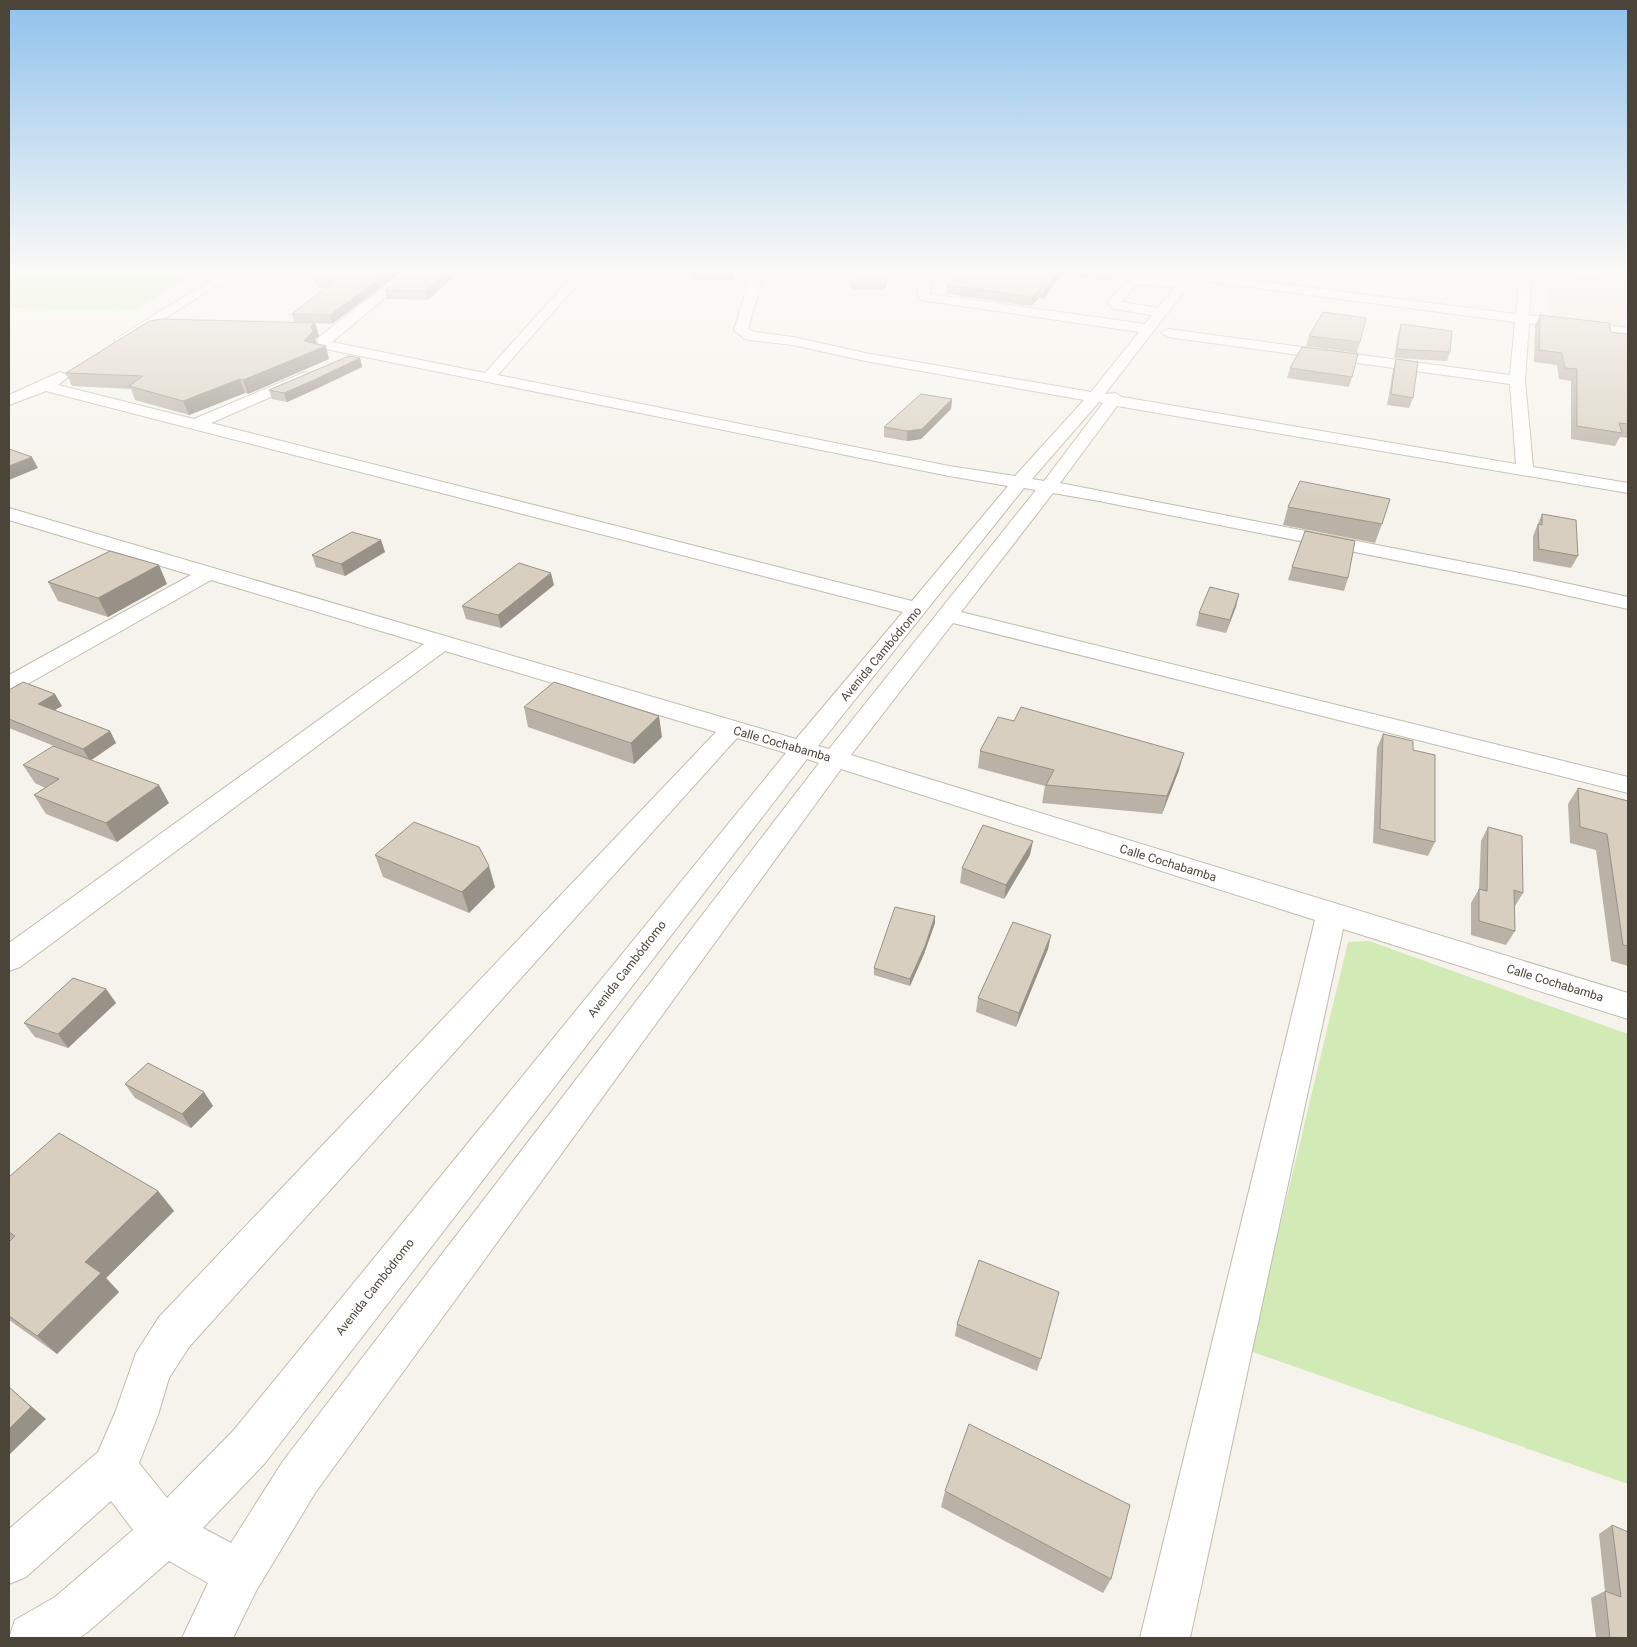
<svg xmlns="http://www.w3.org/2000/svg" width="1637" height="1647" viewBox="0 0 1637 1647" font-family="Roboto,sans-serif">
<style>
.medical{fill:#f6e3e0}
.green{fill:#d2eab5}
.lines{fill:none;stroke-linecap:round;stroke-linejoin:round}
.minor-casing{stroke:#c2bbae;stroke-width:2}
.minor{fill:#fff;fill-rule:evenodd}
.wall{fill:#bab2a6}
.shaded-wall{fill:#979187}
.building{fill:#d8cfc1;stroke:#979187}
.labels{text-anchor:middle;stroke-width:4;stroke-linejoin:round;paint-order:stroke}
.street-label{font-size:12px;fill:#4b4439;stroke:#fff}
</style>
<rect width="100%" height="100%" fill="#f6f3ec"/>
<path class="medical" d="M1546,273L1628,283V328L1549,317Z"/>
<path class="green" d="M9,272L197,273L135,310L9,308Z
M1369,941L1628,1034V1484L1250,1351L1348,942Z"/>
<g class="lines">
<defs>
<path id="minor" d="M224,272H238L126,343L121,344L114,340Z
M403,272H416L332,342L485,373L576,272H588L498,375L949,466L1015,476L1084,400L865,361L793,345L750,340L745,339L734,330L752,272H764L748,329L754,332L793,337L865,353L1091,392L1139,332L921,300L918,295L920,272H932L930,294L1145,324L1152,315L1114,309L1108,303C1134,267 1141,277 1180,280L1187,272H1199L1105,394L1115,393L1122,397L1516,464L1510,384L1168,337L1161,333L1168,329L1510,375L1515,322L1203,281L1201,278L1203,275L1207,274L1516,314L1520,272H1532L1529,315L1628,328V336L1529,323L1525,380L1533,467L1628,483V493L1117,406L1060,483L1525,574L1628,597V609L1525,586L1099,501L1053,493L961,612L1628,777V793L953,623L851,755L1628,993V1019L1343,929L1190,1638H1140L1315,920L841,769L315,1493L256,1591L233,1638H182L208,1583L169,1561L89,1631L79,1638H9L15,1620L55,1597L133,1530L111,1501L26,1577L9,1584V1529L98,1452L115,1413L136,1353L159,1317L716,732L445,651L20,967L9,971V943L424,644L211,580L17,690L9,692V675L191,575L9,520V508L796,739L903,612L46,391L9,405V395L60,372L65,374L68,377L58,385L194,419L305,372L310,374L313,377L310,380L211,423L912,601L1008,486L949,476L321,348L317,340L319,337ZM1139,284L1175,287L1158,308L1122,302L1133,288ZM1099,402L1103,403L1044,481L1032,479ZM1024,488L1036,490L829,749L818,746ZM737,738L786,753L233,1431L167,1498L139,1463L158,1415L169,1378L189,1347ZM807,759L819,763L283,1461L231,1543L203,1528L265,1463Z
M1572,272H1607L1628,274V282L1578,276Z"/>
</defs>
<use href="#minor" class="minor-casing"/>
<use href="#minor" class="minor"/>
</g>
<path class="wall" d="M401,272L332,324L315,323L319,336L315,339L316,344L329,359L248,394L245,393L189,415L135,400L131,389L72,386L66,373L294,322L292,314L325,288H318L315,280Z
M459,272L428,300L387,299L385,290Z
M693,272H736L732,281L693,280Z
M815,272H891L884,290H851V283L853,276L816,275Z
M964,272H1115L1108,281L1061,275L1044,299L1039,298L1031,306L946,294L947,285Z
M1540,315L1611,332L1628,341V438L1620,437L1615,446L1571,439V381L1559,379L1557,365L1534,362L1535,326Z
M1401,324L1450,352L1447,361L1394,358L1398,333Z
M1309,336L1360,342L1357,353L1306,346Z
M360,358L362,367L316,389L287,402L272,399L269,390Z
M1396,359L1413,398L1409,408L1387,405L1393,370Z
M1290,368L1352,377L1349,387L1287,378Z
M952,399L951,409L921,439L907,441L884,437V427Z
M1288,507L1382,524L1375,543L1283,525Z
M1542,514L1578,556L1571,568L1533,561V536Z
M381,540L385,552L345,576L316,567L312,555Z
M1292,567L1348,578L1344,591L1288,580Z
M48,582L167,584L108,617L58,601Z
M554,585L501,628L466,619L462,606Z
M1239,594L1226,633L1196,626L1199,613Z
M9,690L62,706L54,710L110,731L116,743L91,760L169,803L117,842L46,814L34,795L45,788L35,783L23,765L64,750L9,728Z
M524,707L662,737L634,764L528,727Z
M1383,734L1413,750L1435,842L1428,856L1373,843L1377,748Z
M980,751L1179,770L1162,814L1042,803L1045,786L978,768Z
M1578,788L1628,801V966L1611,961L1596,850L1570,843L1568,804Z
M1488,827L1523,893L1515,906V931L1506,945L1471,935V903L1479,889L1481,841Z
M375,855L495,887L469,913L383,877Z
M1030,855L1004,899L960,883L962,868Z
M935,923L924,954L910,986L874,975V968Z
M1051,935L1048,949L1016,1027L976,1012L978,998Z
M106,989L116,1003L68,1048L35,1037L24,1023Z
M125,1084L204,1092L213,1106L191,1128L135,1098Z
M9,1177L158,1191L174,1211L106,1278L119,1292L57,1354L9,1320V1242L11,1240L9,1239Z
M957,1324L1041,1359L1037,1371L955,1336Z
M945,1491L1111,1579L1103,1593L941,1507Z
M1612,1525L1628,1638H1596L1591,1598L1605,1591L1599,1534Z"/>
<path class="shaded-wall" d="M388,272H401L332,324L330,315Z
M448,272H459L428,300L426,291Z
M733,272H736L732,281V274Z
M889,272H891L884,290V284Z
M1058,272H1061V275L1044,299L1045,290Z
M1109,272H1115L1108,281Z
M1040,289L1039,298L1031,306L1032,297Z
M315,323L319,336L315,339L317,344L309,353L326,346L329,359L248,394L243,380L304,341L311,327Z
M360,358L362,367L316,389L287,402L284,393Z
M240,379L245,393L189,415L183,401Z
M952,399L951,409L921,439L907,441V431Z
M32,457L38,468L9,480V466Z
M381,540L385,552L345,576L341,564Z
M159,565L167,584L108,617L98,598Z
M551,573L554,585L501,628L498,615Z
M1239,594L1236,607L1226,633L1230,620Z
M55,694L62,706L45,716L38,704Z
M659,716L662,737L634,764L631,743Z
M110,731L116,743L90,761L83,749Z
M1184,753L1179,770L1162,814L1167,796Z
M159,785L169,803L117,842L106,823Z
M1033,841L1030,855L1004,899L1006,885Z
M489,866L495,887L469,913L462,892Z
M935,916V923L924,954L910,986V979Z
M1051,935L1048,949L1016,1027L1019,1013Z
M106,989L116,1003L68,1048L58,1034Z
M204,1092L213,1106L191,1128L182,1114Z
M158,1191L174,1211L106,1278L119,1292L57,1354L37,1336L85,1262Z
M9,1387L46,1419L9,1455Z"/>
<path class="building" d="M327,272H388L330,315L292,314L335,280H315Z
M407,272H448L426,291L385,290Z
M693,272H733L732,274L692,273Z
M854,272H889L884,284L851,283Z
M964,272H1058L1045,290L1040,289L1032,297L947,285Z
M1323,312L1366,318L1360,342L1309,336Z
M1540,315L1609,323L1611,332L1627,334L1628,341V424L1619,423L1622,433L1577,426V369L1565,368L1562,353L1539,350Z
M162,319L315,323L311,327L313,331L304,341L326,346L243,380L240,379L183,401L129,386L143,376L66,373L149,321Z
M1401,324L1452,331L1450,352L1397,349Z
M1302,347L1358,354L1352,377L1290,368Z
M349,356L360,358L314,380L284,393L269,390Z
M1396,359L1418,362L1413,398L1391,394Z
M921,394L952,399L922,429L907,431L884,427Z
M9,449L32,457L9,466Z
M1300,481L1390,499L1382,524L1288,507Z
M1542,514L1576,520L1578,556L1539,549L1538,524L1542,525Z
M1305,531L1355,541L1348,578L1292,567Z
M352,532L381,540L341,564L312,555Z
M110,551L159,565L98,598L48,582Z
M519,563L551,573L498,615L462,606Z
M1210,587L1239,594L1230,620L1199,613Z
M23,682L55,694L38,704L110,731L83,749L9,719V690Z
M554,682L659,716L631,743L524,707Z
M1021,707L1184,753L1167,796L1046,785L1054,770L980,751L998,717L1014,721Z
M1383,734L1413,741V750L1435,755V842L1380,829Z
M53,746L159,785L106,823L34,795L59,779L23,765Z
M1578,788L1628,801V946L1623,945L1607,834L1580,827Z
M414,822L479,847L489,866L462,892L375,855Z
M983,825L1033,841L1006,885L962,868Z
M1488,827L1522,836L1523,893L1514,890L1515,931L1479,921V889L1487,891Z
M895,907L935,916L925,946L910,979L874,968Z
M1013,922L1051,935L1019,1013L978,998Z
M73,978L106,989L58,1034L24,1023Z
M148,1063L204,1092L182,1114L125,1084Z
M59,1133L158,1191L85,1262L101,1273L37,1336L9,1316V1242L15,1236L9,1232V1177Z
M979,1260L1059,1292L1041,1359L957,1324Z
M9,1387L31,1407L9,1429Z
M969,1424L1130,1505L1111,1579L945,1491Z
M1612,1525L1628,1532V1638H1610L1605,1591L1621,1597Z"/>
<linearGradient id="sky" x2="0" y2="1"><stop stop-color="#8fc1ec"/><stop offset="0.54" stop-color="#fbfaf6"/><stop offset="1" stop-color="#fbfaf6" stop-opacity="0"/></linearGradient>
<rect width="1637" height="502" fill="url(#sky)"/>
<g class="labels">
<g class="street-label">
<text transform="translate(881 654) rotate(-50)" y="4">Avenida Cambódromo</text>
<text transform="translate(782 744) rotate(16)" y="4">Calle Cochabamba</text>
<text transform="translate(1168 863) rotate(17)" y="4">Calle Cochabamba</text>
<text transform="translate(627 969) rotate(-52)" y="4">Avenida Cambódromo</text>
<text transform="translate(1555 983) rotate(17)" y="4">Calle Cochabamba</text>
<text transform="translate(375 1287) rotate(-52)" y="4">Avenida Cambódromo</text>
</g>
</g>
<rect width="1637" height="1647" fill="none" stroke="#4b4439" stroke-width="20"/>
</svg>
